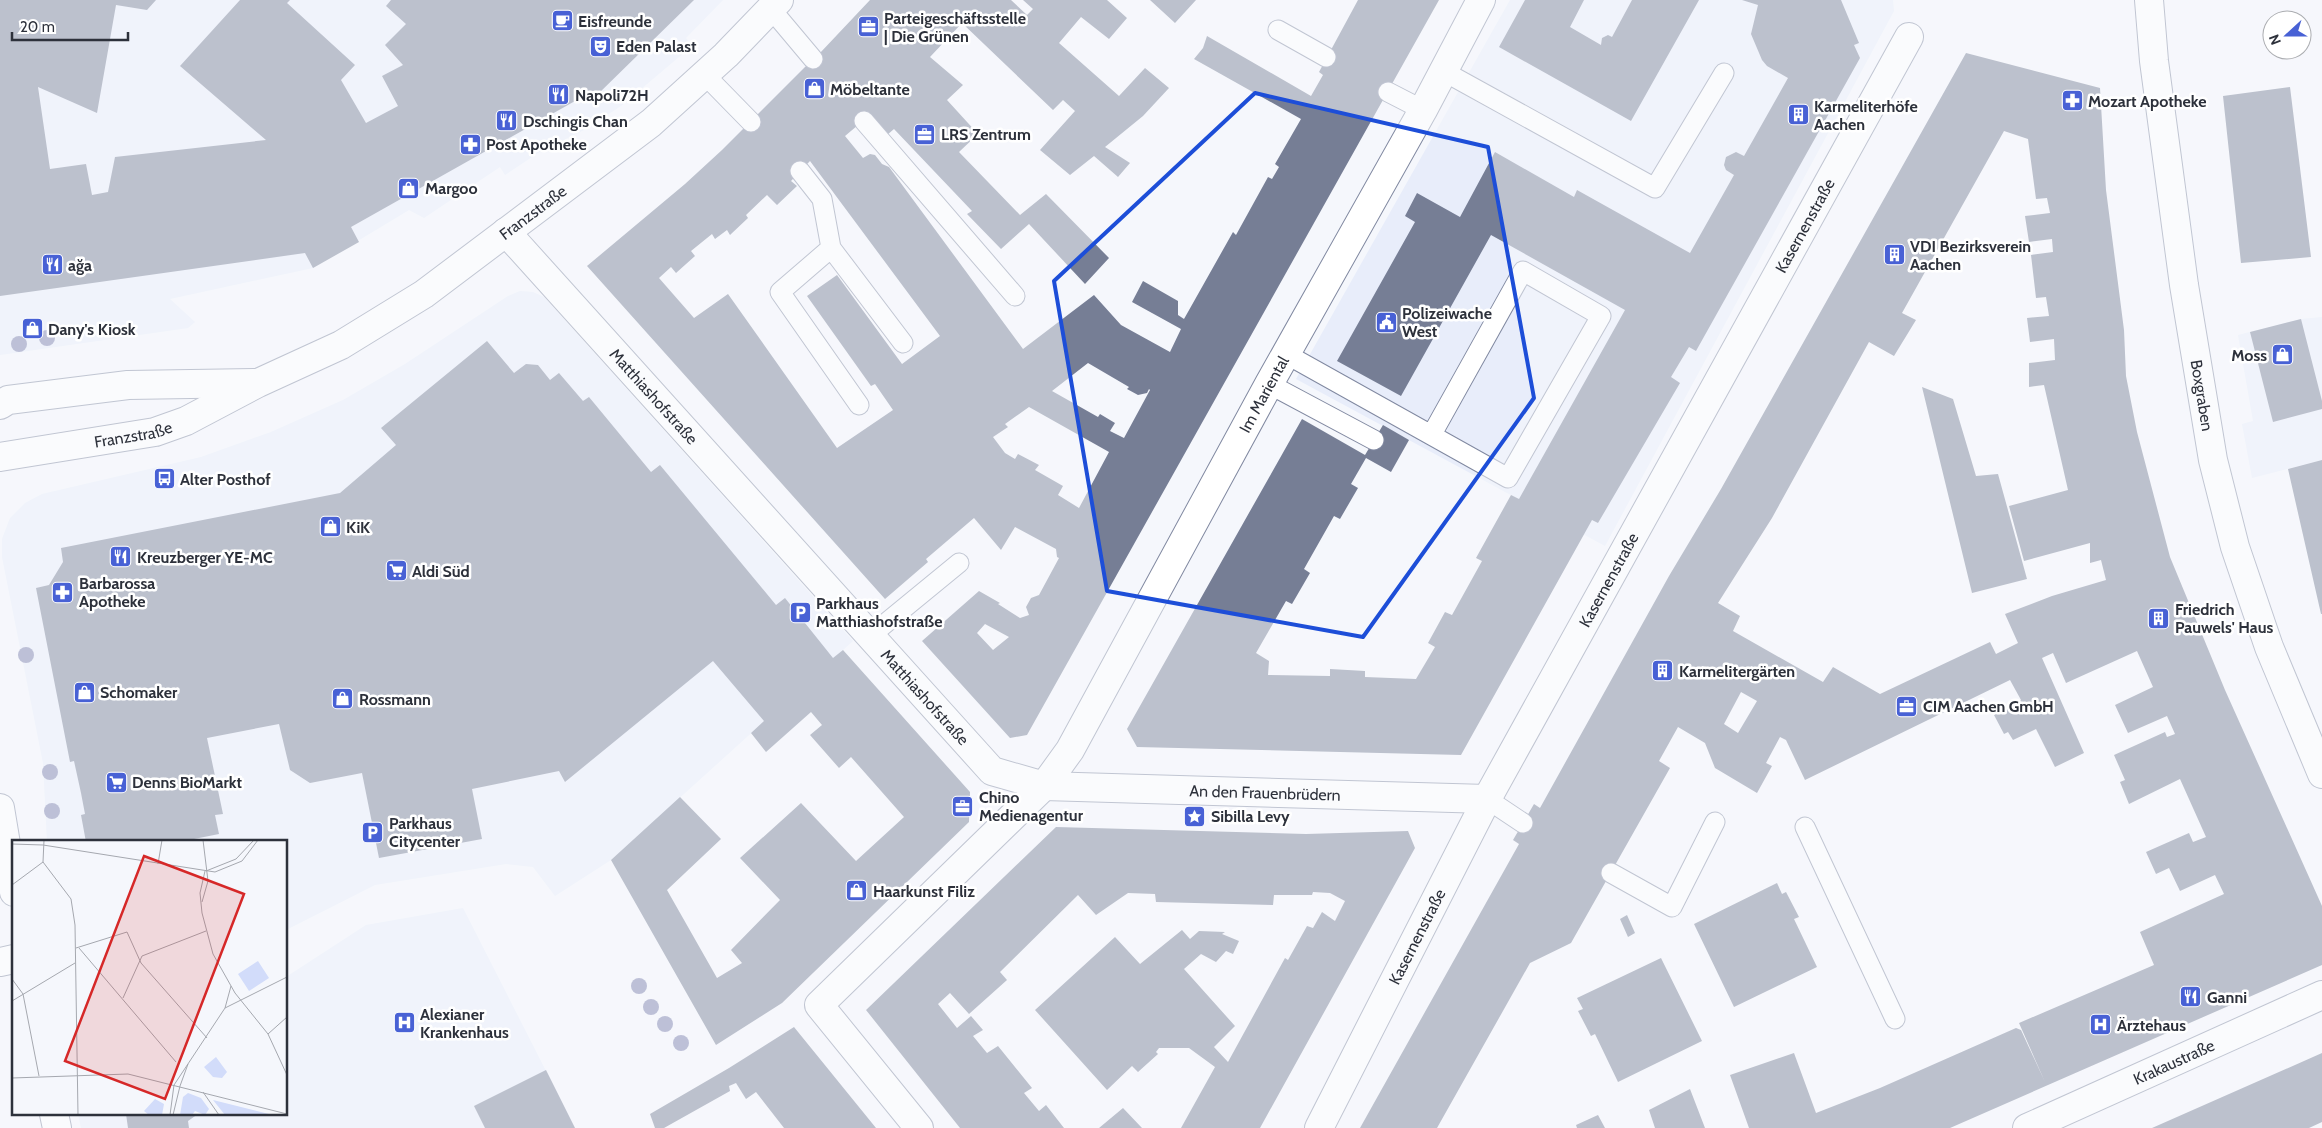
<svg xmlns="http://www.w3.org/2000/svg" width="2322" height="1128" viewBox="0 0 2322 1128" font-family="Cabin,sans-serif">
<style>
.built{fill:#e8edfa}
.building{fill:#767e95;fill-rule:evenodd}
.lines{fill:none;stroke-linecap:round;stroke-linejoin:round}
.service-casing{stroke:#8189a1;stroke-width:21}
.minor-casing{stroke:#8189a1;stroke-width:30}
.tertiary-casing{stroke:#8189a1;stroke-width:30}
.primary-casing{stroke:#8189a1;stroke-width:30}
.service{stroke:#fff;stroke-width:19}
.minor{stroke:#fff;stroke-width:28}
.tertiary{stroke:#fff;stroke-width:28}
.primary{stroke:#fff;stroke-width:28}
.tree{fill:#797dac}
.marked{fill:none;stroke:#1d4ed8;stroke-width:4;stroke-linejoin:round}
.labels{text-anchor:middle;stroke-width:5;stroke-linejoin:round;paint-order:stroke}
.poi-label{font-size:16px;font-weight:bold;fill:#2d313b;stroke:#fff;text-anchor:start}
.street-label{font-size:16px;fill:#2d313b;stroke:#fff}
.inset-road{fill:none;stroke:#a5a8af;stroke-width:1}
.view{fill:#d62828;fill-opacity:0.15;stroke:#d62828;stroke-width:2.5}
.inset-edge{fill:none;stroke:#2d313b;stroke-width:2.5}
</style>
<rect width="100%" height="100%" fill="#f5f7fc"/>
<path class="built" d="M0,0H723L686,38L692,46L621,106L584,130L541,151L505,175L500,167L424,218L409,210L313,268L170,299L195,322L188,328L0,355Z
M1510,0H1893L1894,11L1605,546L1296,379Z
M520,291L533,292L544,297L853,641L611,860L555,896L533,867L506,864L375,885L286,930V842H47L43,763L2,557V539L10,518L25,503L42,494L201,457L271,432L343,400L405,364L508,296Z
M2322,317V460L2252,478L2242,424L2253,421L2238,335L2301,319Z
M463,908L575,1128H81L78,1114H286V977L366,925Z"/>
<path class="building" d="M0,0H156L147,10L116,5L97,113L38,87L50,169L86,164L92,195L108,192L115,157L266,140L180,66L240,0H290L287,3L355,65L341,80L366,123L398,106L382,76L403,65L385,45L406,24L386,6L391,0H694L595,97L591,92L351,227L359,242L313,268L305,253L0,296Z
M870,0H1011L1027,15L1033,9L1023,0H1107L1127,18L1109,39L1081,17L1059,43L1119,96L1145,68L1169,88L1143,116L1105,147L1130,163L1118,177L1094,156L1070,175L1040,150L1075,111L1063,100L1053,110L962,23L930,57L963,85L947,100L978,134L959,152L1020,215L1046,194L1109,258L1085,284L1029,224L1001,249L967,214L972,211L894,129L887,135L870,115L845,136L863,158L870,154L875,155L882,164L889,167L1023,349L1094,295L1121,325L1170,352L1181,329L1132,302L1143,281L1178,301V315L1184,319L1233,232L1236,235L1268,177L1272,179L1279,167L1275,164L1301,119L1194,59L1203,48L1207,36L1311,96L1323,75L1319,72L1358,0H1439L1027,735L1010,738L922,641L979,591L1000,603L998,604L1020,618L1029,615L1026,607L1031,598L1039,595L1059,558L1057,557L1056,549L1015,527L1001,550L974,518L926,559L928,562L885,599L587,266L685,184L722,150L820,52V53ZM810,161L940,336L902,364L837,275L807,296L871,386L875,384L893,410L837,448L728,294L694,318L659,278L671,267L676,273L695,256L691,251L712,234L715,239L727,230L730,235L748,218L746,215L767,195L777,205L797,186L791,181ZM1088,363L1129,387L1127,389L1138,395L1147,393L1149,389L1150,390L1124,438L1110,431L1115,423L1100,414L1098,417L1052,391ZM1029,407L1109,452L1079,508L1058,495L1063,486L1035,470L1039,465L1018,454L1015,459L1005,453L993,437L1008,427L1005,424ZM985,624L1009,637L993,650L977,633Z
M1150,0H1196L1175,23Z
M1525,0H1584L1570,27L1601,45L1602,38L1608,35L1612,37L1632,0H1699L1631,121L1499,47Z
M1742,0H1841L1859,43L1854,45L1860,58L1696,351L1689,347L1671,377L1680,383L1598,523L1592,520L1461,755L1137,747L1127,729L1302,419L1365,455L1383,425L1409,440L1391,472L1366,458L1351,484L1358,488L1340,519L1334,516L1304,569L1310,573L1292,604L1286,601L1256,653L1269,661L1268,675L1330,676V669L1365,671V677L1416,679L1435,647L1428,643L1445,612L1452,615L1482,561L1476,558L1511,495L1519,499L1625,310L1491,235L1401,396L1337,361L1415,222L1405,216L1417,193L1460,217L1495,152L1574,197L1577,190L1690,253L1734,175L1726,170L1724,165L1726,157L1736,152L1744,156L1788,78L1767,66L1762,60L1751,34L1758,5Z
M1966,53L2100,88L2106,190L2124,330L2126,376L2137,432L2170,557L2225,690L2322,906V965L1950,1128H1749L1730,1075L1794,1053L1816,1113L1880,1088L2016,1028L2021,1030L2045,1082L2019,1023L2154,965L2140,932L2224,894L2215,875L2180,891L2169,868L2156,874L2146,852L2189,833L2193,842L2206,837L2180,779L2129,804L2120,782L2125,780L2114,755L2165,732L2167,737L2175,734L2167,716L2128,733L2115,705L2153,687L2137,651L2066,683L2053,653L2042,658L2084,753L2055,767L2036,729L2013,740L2008,732L2004,734L1994,715L2021,700L2010,680L1805,780L1786,740L1780,737L1766,763L1772,766L1757,793L1715,768L1705,743L1678,727L1659,761L1670,768L1571,943L1530,963L1437,1128H1360L1519,844L1513,840L1523,823L1534,804L1540,808L1669,576L1721,489ZM2004,131L2028,139L2036,199L2047,198L2050,213L2025,216L2029,242L2052,239L2053,252L2031,255L2036,298L2046,297L2049,316L2027,318L2030,342L2054,339L2055,360L2029,363V387L2044,385L2068,490L2009,506L2024,561L2090,543V563L2101,560L2106,580L2052,596L2005,614L2018,643L1996,654L1990,642L1880,694L1833,667L1823,682L1733,631L1740,616L1718,603L1772,518L1869,342L1894,356L1916,320L1902,313ZM1741,692L1757,701L1738,733L1724,724Z
M2290,87L2311,257L2241,263L2223,96Z
M2301,319L2322,401V409L2273,422L2250,332Z
M36,322L38,333L26,335L24,324Z
M487,341L514,373L526,364L538,365L550,380L559,373L583,401L589,397L651,472L660,465L776,605L785,598L833,658L843,650L970,792L969,822L782,1003L716,1045L611,860L680,797L721,839L667,890L717,978L742,963L731,950L780,900L740,858L801,803L856,861L904,817L851,757L839,768L810,735L822,725L811,712L766,752L751,733L764,721L713,661L565,782L559,771L472,789L482,839L379,858L362,773L310,783L290,770L279,724L207,738L223,814L215,815L219,834L189,840L190,842H86L81,815L85,814L81,793L74,761L70,762L36,588L49,585L63,562L61,548L340,493L396,445L381,428Z
M1922,387L1953,399L1976,476L1998,474L2027,579L1972,593Z
M2322,460V614H2321L2288,469Z
M1056,827L1306,834L1408,831L1415,848L1260,1128H1181L1215,1067L1189,1048H1159L1156,1052L1158,1054L1138,1072L1132,1066L1107,1090L1035,1010L1115,937L1140,964L1182,930L1190,939L1199,931L1225,932L1222,934L1239,941L1233,954L1226,951L1216,962L1201,954L1184,969L1235,1026L1214,1047L1228,1062L1285,958L1288,960L1307,926L1313,928L1322,912L1335,921L1345,901L1330,893L1313,892L1312,895H1274L1273,905L1156,902L1155,894L1128,893L1096,915L1078,895L1000,972L1007,980L969,1014L950,993L938,1004L957,1028L971,1016L983,1030L973,1036L987,1053L998,1046L1032,1088L1024,1093L1039,1111L1046,1105L1064,1128H960L866,1010Z
M1777,883L1782,894L1786,892L1799,917L1794,919L1817,967L1734,1007L1694,924Z
M1627,915L1635,933L1628,937L1620,919Z
M1661,958L1702,1041L1618,1082L1595,1034L1591,1036L1578,1011L1583,1009L1577,998Z
M794,1027L876,1128H784L756,1092L746,1099L736,1083L729,1086L730,1091L664,1128H655L650,1114L729,1068Z
M2322,1053V1122L2309,1128H2152Z
M546,1070L575,1128H485L474,1106Z
M1690,1089L1705,1128H1655L1649,1110Z
M1123,1108L1142,1128H1099Z
M126,1114H198L188,1121L189,1128H128Z
M1598,1115L1605,1128H1577L1576,1125Z"/>
<g class="lines">
<defs>
<path id="service" d="M771,9L813,59
M1278,30L1326,57
M1443,71L1655,188L1724,73
M705,75L751,122
M1388,92L1423,110
M864,121L1015,296
M800,171L822,199L831,248L903,343
M831,248L780,292L859,405
M1286,354L1508,478L1601,316L1523,271L1432,434
M1269,384L1374,440
M870,636L959,563
M1487,799L1523,823
M1805,827L1895,1019
M1611,873L1672,907L1715,822"/>
<g id="minor">
<path id="s1" d="M506,232L992,771L1044,786L1487,799"/>
<path d="M0,962L14,959"/>
<path id="s2" d="M919,1128L819,1005L1044,786L1070,750L1269,384L1423,110L1481,0"/>
<path id="s3" d="M1319,1128L1487,799L1909,37"/>
<path id="s4" d="M2027,1128L2322,995"/>
</g>
<g id="tertiary">
<path d="M0,405L8,400L128,385L254,383"/>
<path id="s5" d="M0,457L155,432L186,421L258,383L341,345L424,294L651,123L726,55L779,0"/>
<path d="M0,808L14,892"/>
<path d="M54,1114L57,1128"/>
</g>
<g id="primary">
<path id="s6" d="M2149,0L2154,61L2184,285L2213,460L2235,547L2269,647L2322,774"/>
</g>
</defs>
<use href="#service" class="service-casing"/>
<use href="#minor" class="minor-casing"/>
<use href="#tertiary" class="tertiary-casing"/>
<use href="#primary" class="primary-casing"/>
<use href="#service" class="service"/>
<use href="#minor" class="minor"/>
<use href="#tertiary" class="tertiary"/>
<use href="#primary" class="primary"/>
</g>
<g class="tree">
<circle cx="47" cy="338" r="8"/>
<circle cx="19" cy="344" r="8"/>
<circle cx="26" cy="655" r="8"/>
<circle cx="50" cy="772" r="8"/>
<circle cx="52" cy="811" r="8"/>
<circle cx="639" cy="986" r="8"/>
<circle cx="651" cy="1007" r="8"/>
<circle cx="665" cy="1024" r="8"/>
<circle cx="681" cy="1043" r="8"/>
</g>
<path d="M0 0H2322V1128H0ZM1255,93L1488,147L1534,398L1363,637L1107,591L1054,281Z" fill="#f5f7fc" fill-opacity=".55" fill-rule="evenodd"/>
<path class="marked" d="M1255,93L1488,147L1534,398L1363,637L1107,591L1054,281Z"/>
<defs>
<symbol id="cafe-square" viewBox="-11 -11 22 22"><rect x="-9" y="-9" width="18" height="18" rx="4" fill="#4861d5" stroke="#fff"/><path d="M-5.5-4.5H6V0H3Q3 3.5 0 3.5H-2.5Q-5.5 3.5-5.5 0ZM3-3.2v2h1.7v-2ZM-6 4.5H4V6H-6Z" fill="#fff"/></symbol>
<symbol id="office-square" viewBox="-11 -11 22 22"><rect x="-9" y="-9" width="18" height="18" rx="4" fill="#4861d5" stroke="#fff"/><path d="M-6-3h4V-5.5h4V-3h4V5H-6ZM-1-4.5V-3h2v-1.5ZM-6 0V1H6V0Z" fill="#fff"/></symbol>
<symbol id="theatre-square" viewBox="-11 -11 22 22"><rect x="-9" y="-9" width="18" height="18" rx="4" fill="#4861d5" stroke="#fff"/><path d="M-5-5.5Q0-4 5-5.5V0Q5 5 0 6Q-5 5-5 0ZM-3.3-2.5H-1v1.5H-3.3ZM1-2.5H3.3v1.5H1ZM-2.8 1Q0 5.5 2.8 1Z" fill="#fff"/></symbol>
<symbol id="shop-square" viewBox="-11 -11 22 22"><rect x="-9" y="-9" width="18" height="18" rx="4" fill="#4861d5" stroke="#fff"/><path d="M-5-2.5h2.3a2.7 3.5 0 0 1 5.4 0H5L5.5 6h-11ZM-1.5-2.5h3a1.5 2.3 0 0 0-3 0Z" fill="#fff"/></symbol>
<symbol id="restaurant-square" viewBox="-11 -11 22 22"><rect x="-9" y="-9" width="18" height="18" rx="4" fill="#4861d5" stroke="#fff"/><path d="M-5-6h1v4h1v-4h1v4h1v-4h1v5L-1.5 .5V6h-2V.5L-5-1ZM5-6V6H3V1.5H1.5Q1.5-4 5-6Z" fill="#fff"/></symbol>
<symbol id="pharmacy-square" viewBox="-11 -11 22 22"><rect x="-9" y="-9" width="18" height="18" rx="4" fill="#4861d5" stroke="#fff"/><path d="M-2-6h4v4h4v4h-4v4h-4v-4h-4v-4h4Z" fill="#fff"/></symbol>
<symbol id="building-square" viewBox="-11 -11 22 22"><rect x="-9" y="-9" width="18" height="18" rx="4" fill="#4861d5" stroke="#fff"/><path d="M-4-6H4V6H1V3H-1V6H-4ZM-2.5-4.3h1.7v1.8h-1.7ZM.8-4.3h1.7v1.8H.8ZM-2.5-1h1.7V.8h-1.7ZM.8-1h1.7V.8H.8Z" fill="#fff"/></symbol>
<symbol id="civic-square" viewBox="-11 -11 22 22"><rect x="-9" y="-9" width="18" height="18" rx="4" fill="#4861d5" stroke="#fff"/><path d="M-.6-6.5H3V-4.5H.6V-3L4-1V1h2V6H-6V1h2V-1L-.6-3ZM-1.2 2.5V6h2.4V2.5Z" fill="#fff"/></symbol>
<symbol id="bus-square" viewBox="-11 -11 22 22"><rect x="-9" y="-9" width="18" height="18" rx="4" fill="#4861d5" stroke="#fff"/><path d="M-5-6H5V4H4V6H2V4H-2V6H-4V4H-5ZM-3.5-4V0h7V-4ZM-3.5 1.2v1.5H-2V1.2ZM2 1.2v1.5H3.5V1.2Z" fill="#fff"/></symbol>
<symbol id="supermarket-square" viewBox="-11 -11 22 22"><rect x="-9" y="-9" width="18" height="18" rx="4" fill="#4861d5" stroke="#fff"/><path d="M-6-5.5h2.5l.6 2H6L4.5 2H-2.5L-4.4-4H-6ZM-1.5 3.2a1.3 1.3 0 1 0 .1 0ZM3 3.2a1.3 1.3 0 1 0 .1 0Z" fill="#fff"/></symbol>
<symbol id="parking-square" viewBox="-11 -11 22 22"><rect x="-9" y="-9" width="18" height="18" rx="4" fill="#4861d5" stroke="#fff"/><path d="M-3.5-5.5H1a3.5 3.5 0 0 1 0 7H-1V5.5H-3.5ZM-1-3.4V-.6H.8a1.4 1.4 0 0 0 0-2.8Z" fill="#fff"/></symbol>
<symbol id="sight-square" viewBox="-11 -11 22 22"><rect x="-9" y="-9" width="18" height="18" rx="4" fill="#4861d5" stroke="#fff"/><path d="M0-6L1.8-2.2L6-1.7L2.9 1.2L3.7 5.4L0 3.3L-3.7 5.4L-2.9 1.2L-6-1.7L-1.8-2.2Z" fill="#fff"/></symbol>
<symbol id="hospital-square" viewBox="-11 -11 22 22"><rect x="-9" y="-9" width="18" height="18" rx="4" fill="#4861d5" stroke="#fff"/><path d="M-5-5h3v3.5h4V-5h3V5h-3V1.5h-4V5h-3Z" fill="#fff"/></symbol>
</defs>
<g fill-rule="evenodd">
<use href="#cafe-square" x="550" y="8" width="25" height="25"/>
<use href="#office-square" x="856" y="14" width="25" height="25"/>
<use href="#theatre-square" x="588" y="34" width="25" height="25"/>
<use href="#shop-square" x="802" y="76" width="25" height="25"/>
<use href="#restaurant-square" x="546" y="82" width="25" height="25"/>
<use href="#pharmacy-square" x="2060" y="88" width="25" height="25"/>
<use href="#building-square" x="1786" y="102" width="25" height="25"/>
<use href="#restaurant-square" x="494" y="108" width="25" height="25"/>
<use href="#office-square" x="912" y="122" width="25" height="25"/>
<use href="#pharmacy-square" x="458" y="132" width="25" height="25"/>
<use href="#shop-square" x="396" y="176" width="25" height="25"/>
<use href="#building-square" x="1882" y="242" width="25" height="25"/>
<use href="#restaurant-square" x="40" y="252" width="25" height="25"/>
<use href="#civic-square" x="1374" y="310" width="25" height="25"/>
<use href="#shop-square" x="20" y="316" width="25" height="25"/>
<use href="#shop-square" x="2270" y="342" width="25" height="25"/>
<use href="#bus-square" x="152" y="466" width="25" height="25"/>
<use href="#shop-square" x="318" y="514" width="25" height="25"/>
<use href="#restaurant-square" x="108" y="544" width="25" height="25"/>
<use href="#supermarket-square" x="384" y="558" width="25" height="25"/>
<use href="#pharmacy-square" x="50" y="580" width="25" height="25"/>
<use href="#parking-square" x="788" y="600" width="25" height="25"/>
<use href="#building-square" x="2146" y="606" width="25" height="25"/>
<use href="#building-square" x="1650" y="658" width="25" height="25"/>
<use href="#shop-square" x="72" y="680" width="25" height="25"/>
<use href="#shop-square" x="330" y="686" width="25" height="25"/>
<use href="#office-square" x="1894" y="694" width="25" height="25"/>
<use href="#supermarket-square" x="104" y="770" width="25" height="25"/>
<use href="#office-square" x="950" y="794" width="25" height="25"/>
<use href="#sight-square" x="1182" y="804" width="25" height="25"/>
<use href="#parking-square" x="360" y="820" width="25" height="25"/>
<use href="#shop-square" x="844" y="878" width="25" height="25"/>
<use href="#restaurant-square" x="2178" y="984" width="25" height="25"/>
<use href="#hospital-square" x="392" y="1010" width="25" height="25"/>
<use href="#hospital-square" x="2088" y="1012" width="25" height="25"/>
</g>
<g class="labels">
<g class="poi-label">
<text x="884" y="24">Parteigeschäftsstelle<tspan x="884" dy="18">| Die Grünen</tspan></text>
<text x="578" y="27">Eisfreunde</text>
<text x="616" y="52">Eden Palast</text>
<text x="830" y="95">Möbeltante</text>
<text x="575" y="101">Napoli72H</text>
<text x="2088" y="107">Mozart Apotheke</text>
<text x="1814" y="112">Karmeliterhöfe<tspan x="1814" dy="18">Aachen</tspan></text>
<text x="523" y="127">Dschingis Chan</text>
<text x="941" y="140">LRS Zentrum</text>
<text x="486" y="150">Post Apotheke</text>
<text x="425" y="194">Margoo</text>
<text x="1910" y="252">VDI Bezirksverein<tspan x="1910" dy="18">Aachen</tspan></text>
<text x="68" y="271">ağa</text>
<text x="1402" y="319">Polizeiwache<tspan x="1402" dy="18">West</tspan></text>
<text x="48" y="335">Dany's Kiosk</text>
<text x="2267" y="361" text-anchor="end">Moss</text>
<text x="180" y="485">Alter Posthof</text>
<text x="346" y="533">KiK</text>
<text x="137" y="563">Kreuzberger YE-MC</text>
<text x="412" y="577">Aldi Süd</text>
<text x="79" y="589">Barbarossa<tspan x="79" dy="18">Apotheke</tspan></text>
<text x="816" y="609">Parkhaus<tspan x="816" dy="18">Matthiashofstraße</tspan></text>
<text x="2175" y="615">Friedrich<tspan x="2175" dy="18">Pauwels' Haus</tspan></text>
<text x="1679" y="677">Karmelitergärten</text>
<text x="100" y="698">Schomaker</text>
<text x="359" y="705">Rossmann</text>
<text x="1923" y="712">CIM Aachen GmbH</text>
<text x="132" y="788">Denns BioMarkt</text>
<text x="979" y="803">Chino<tspan x="979" dy="18">Medienagentur</tspan></text>
<text x="1211" y="822">Sibilla Levy</text>
<text x="389" y="829">Parkhaus<tspan x="389" dy="18">Citycenter</tspan></text>
<text x="873" y="897">Haarkunst Filiz</text>
<text x="2207" y="1003">Ganni</text>
<text x="420" y="1020">Alexianer<tspan x="420" dy="18">Krankenhaus</tspan></text>
<text x="2117" y="1031">Ärztehaus</text>
</g>
<g class="street-label">
<text dy="6" stroke="none"><textPath href="#s5" startOffset="596">Franzstraße</textPath></text>
<text dy="6" stroke="none"><textPath href="#s3" startOffset="1025">Kasernenstraße</textPath></text>
<text dy="6" stroke="none"><textPath href="#s2" startOffset="922">Im Mariental</textPath></text>
<text dy="6" stroke="none"><textPath href="#s6" startOffset="399">Boxgraben</textPath></text>
<text dy="6" stroke="none"><textPath href="#s1" startOffset="221">Matthiashofstraße</textPath></text>
<text dy="6" stroke="none"><textPath href="#s5" startOffset="135">Franzstraße</textPath></text>
<text dy="6" stroke="none"><textPath href="#s3" startOffset="620">Kasernenstraße</textPath></text>
<text dy="6" stroke="none"><textPath href="#s1" startOffset="626">Matthiashofstraße</textPath></text>
<text dy="6" stroke="none"><textPath href="#s1" startOffset="1001">An den Frauenbrüdern</textPath></text>
<text dy="6" stroke="none"><textPath href="#s3" startOffset="215">Kasernenstraße</textPath></text>
<text dy="6" stroke="none"><textPath href="#s4" startOffset="161">Krakaustraße</textPath></text>
</g>
</g>
<g transform="translate(12 840)">
<rect width="275" height="275" fill="#f5f7fc"/>
<path d="M246,121L257,138L237,151L226,134ZM204,217L215,232L210,238L201,237L192,227ZM176,253L189,258L197,269L193,275L183,271L180,275H168L171,257ZM143,259L152,264L150,275H137L132,271ZM201,260L261,275H213Z" fill="#d2dcfa"/>
<path class="inset-road" d="M32,0L31,22L59,59L63,85L66,275M0,4L31,5L203,32L230,21L246,0M146,24L150,0M193,31L188,53L190,73L201,114L223,153L256,194L275,235M194,31L224,19L242,0M0,45L31,22M190,62L196,41L191,0M64,108L115,92L129,123L195,198M67,108L164,222M0,139L11,154L27,236M111,158L130,116L194,91M0,161L63,123M213,168L219,146M256,194L275,177M0,238L116,234L275,274M162,245L213,168L275,137M168,246L176,224M191,252L207,275M158,275L162,245M161,275L168,246"/>
<path class="view" d="M132,16L232,54L153,259L53,221Z"/>
<rect width="275" height="275" class="inset-edge"/>
</g>
<g transform="translate(2287 35) rotate(249)"><circle r="24" fill="#ffffff" stroke="#abadb1"/>
<path d="M0-4L9 19L0 12L-9 19Z" fill="#4861d5"/>
<text y="-8" font-size="14" font-weight="bold" text-anchor="middle" fill="#2d313b">N</text>
</g>
<path d="M12 32v8h116v-8" fill="none" stroke="#2d313b" stroke-width="2.5"/>
<text x="20" y="32" font-size="15" fill="#2d313b" stroke="#ffffff" stroke-width="4" paint-order="stroke">20 m</text>
</svg>
